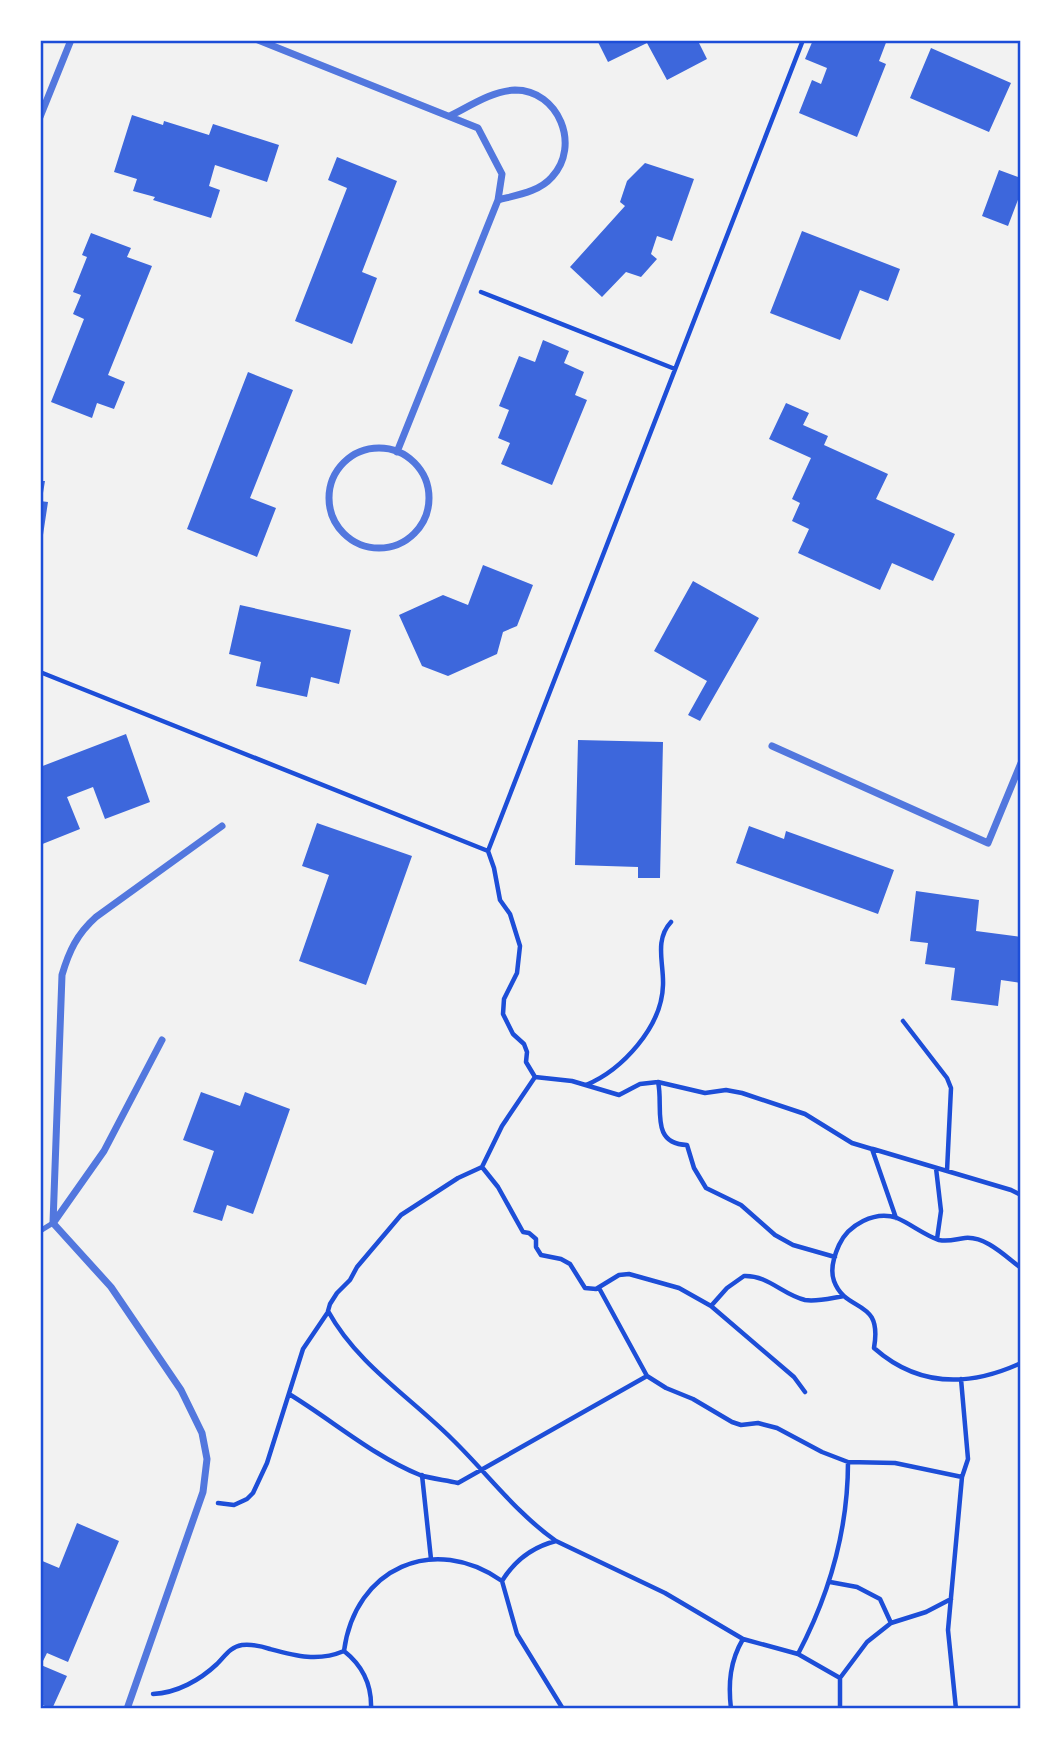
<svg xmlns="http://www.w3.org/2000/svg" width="1061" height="1749" viewBox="0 0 1061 1749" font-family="Manrope,sans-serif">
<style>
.building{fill:#3d67dc}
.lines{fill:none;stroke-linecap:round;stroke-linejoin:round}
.path{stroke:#1d4ed8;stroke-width:4.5}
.service{stroke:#5277de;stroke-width:5}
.minor{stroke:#5277de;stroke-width:7}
.neatline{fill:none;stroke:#1d4ed8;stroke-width:2.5}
</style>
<rect width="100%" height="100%" fill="#f2f2f2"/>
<path class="building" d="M597,40H703L699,43L707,59L667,80L647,43L608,62Z
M813,40H887L879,61L886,64L857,137L799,113L812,80L821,84L827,68L805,59Z
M931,48L1011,83L989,132L910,98Z
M132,115L163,125L164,121L209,135L213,124L279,145L267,182L215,165L209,186L220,190L211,218L153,200L155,197L133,191L137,179L114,172Z
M337,157L397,181L362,272L377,278L352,344L295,321L347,188L328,180Z
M645,163L694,179L672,241L657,236L651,254L657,259L641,277L626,272L602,297L570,267L625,206L620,202L627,181Z
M999,170L1021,178V192L1008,226L982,216Z
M802,231L900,269L888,301L860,290L840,340L770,313Z
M91,233L131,248L127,257L152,266L108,375L125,382L114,409L97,403L92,418L51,402L84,319L73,314L81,295L73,292L87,257L82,255Z
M543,340L569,351L564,363L584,372L575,395L587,400L552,485L501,464L510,443L498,438L509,410L499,406L519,356L535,362Z
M248,372L293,390L250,498L276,508L257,557L187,529Z
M786,403L809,413L803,425L828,436L824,445L888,474L876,499L955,534L933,581L892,563L880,590L798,553L809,529L792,521L800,503L792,499L811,458L769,439Z
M40,481H45L42,499L40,498Z
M40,501L48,502L43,535H40Z
M483,565L533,585L517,626L503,632L497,654L448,676L422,666L399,615L443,595L468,605Z
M693,581L759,618L700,721L688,715L707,681L654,651Z
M240,605L351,630L339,684L311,677L307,697L256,686L261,662L229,654Z
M126,734L150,802L105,819L93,787L67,797L80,829L40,845V767Z
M578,740L663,742L660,878H638V867L575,865Z
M317,823L412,856L366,985L299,961L329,875L302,866Z
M749,826L784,839L786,831L894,870L878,914L736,863Z
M916,891L979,900L976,931L1021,937V983L1001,980L998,1006L951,1000L955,968L925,964L928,943L910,941Z
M201,1092L240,1106L245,1092L290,1109L253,1214L227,1205L222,1221L193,1212L214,1151L183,1140Z
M77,1523L119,1541L68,1662L47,1653L41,1665L67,1676L52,1709L40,1704V1560L59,1568Z"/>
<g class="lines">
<path class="path" d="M481,292L675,369
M40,672L488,851
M903,1021L947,1078L951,1088L947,1171
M535,1077L526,1062L527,1052L524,1044L513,1034L503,1014L504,999L517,973L520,946L510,914L500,900L494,868L488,851L803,40
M658,1082C664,1106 649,1144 687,1145L694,1168L706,1188L741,1205L775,1235L793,1245L835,1257
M586,1085C622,1070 662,1027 663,985C664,964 654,940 671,922
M873,1149L1011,1190L1021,1195
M482,1167L498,1187L523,1232L529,1233L536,1239V1247L541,1255L561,1259L570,1264L585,1288L596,1289L619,1275L629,1274L679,1288L711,1306L794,1377L805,1392
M936,1168L941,1211L937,1239
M1021,1268C1006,1257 986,1236 965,1238C956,1239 949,1242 939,1240C924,1235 911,1224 897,1218C875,1210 848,1225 839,1245C834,1256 830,1270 834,1281C846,1314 883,1297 874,1348C918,1387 969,1387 1021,1363
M599,1288L647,1376L666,1388L693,1399L732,1422L741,1425L758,1423L777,1428L822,1452L848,1462L895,1463L962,1477
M711,1306L727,1288L744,1276C768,1275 783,1295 805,1300C817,1302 831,1298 844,1296
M289,1394C332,1420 373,1456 420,1475C432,1479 446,1480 458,1483L647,1376
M422,1475L431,1559
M218,1503L234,1505L247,1499L253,1493L267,1463L303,1349L328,1312
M556,1541C532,1547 515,1560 502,1581L517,1634L563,1709
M830,1582L857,1587L880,1599L891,1623
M344,1651C355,1568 434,1533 502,1581
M344,1651C363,1666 372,1685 371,1709
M798,1654C829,1595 848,1530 848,1462
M840,1678L798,1654L743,1639L665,1593L556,1541C516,1513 487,1473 452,1439C410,1397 357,1364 328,1311L330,1304L337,1293L350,1280L357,1267L401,1215L458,1178L482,1167L502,1126L535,1077L572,1081L619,1095L640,1084L658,1082L705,1093L726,1090L742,1093L805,1114L852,1143L872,1149L896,1218
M153,1694C177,1693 200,1680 217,1664C225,1656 230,1647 242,1645C252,1644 261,1646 270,1649C296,1656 318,1662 344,1651
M731,1709C728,1683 730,1661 743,1639
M840,1709V1678L867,1642L891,1623L926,1612L951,1599
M956,1709L948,1630L962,1477L968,1459L961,1379"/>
<path class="service" d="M40,1231L53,1223"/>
<path class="minor" d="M258,40L478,128L502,174L498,200L397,452
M450,116C470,106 492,91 515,90C559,90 581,146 552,177C539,192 517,195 498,200
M40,117L71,40
M329 498a50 50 0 1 1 100 0a50 50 0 1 1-100 0Z
M772,746L988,843L1021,763
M54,1222L104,1151L162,1040
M53,1223L111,1287L181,1390L202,1433L207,1459L203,1492L127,1709
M53,1223L62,975C69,951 77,934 96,917L222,826"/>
</g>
<rect width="1061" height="1749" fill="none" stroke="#ffffff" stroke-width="84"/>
<rect x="42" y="42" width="977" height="1665" class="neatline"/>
</svg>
